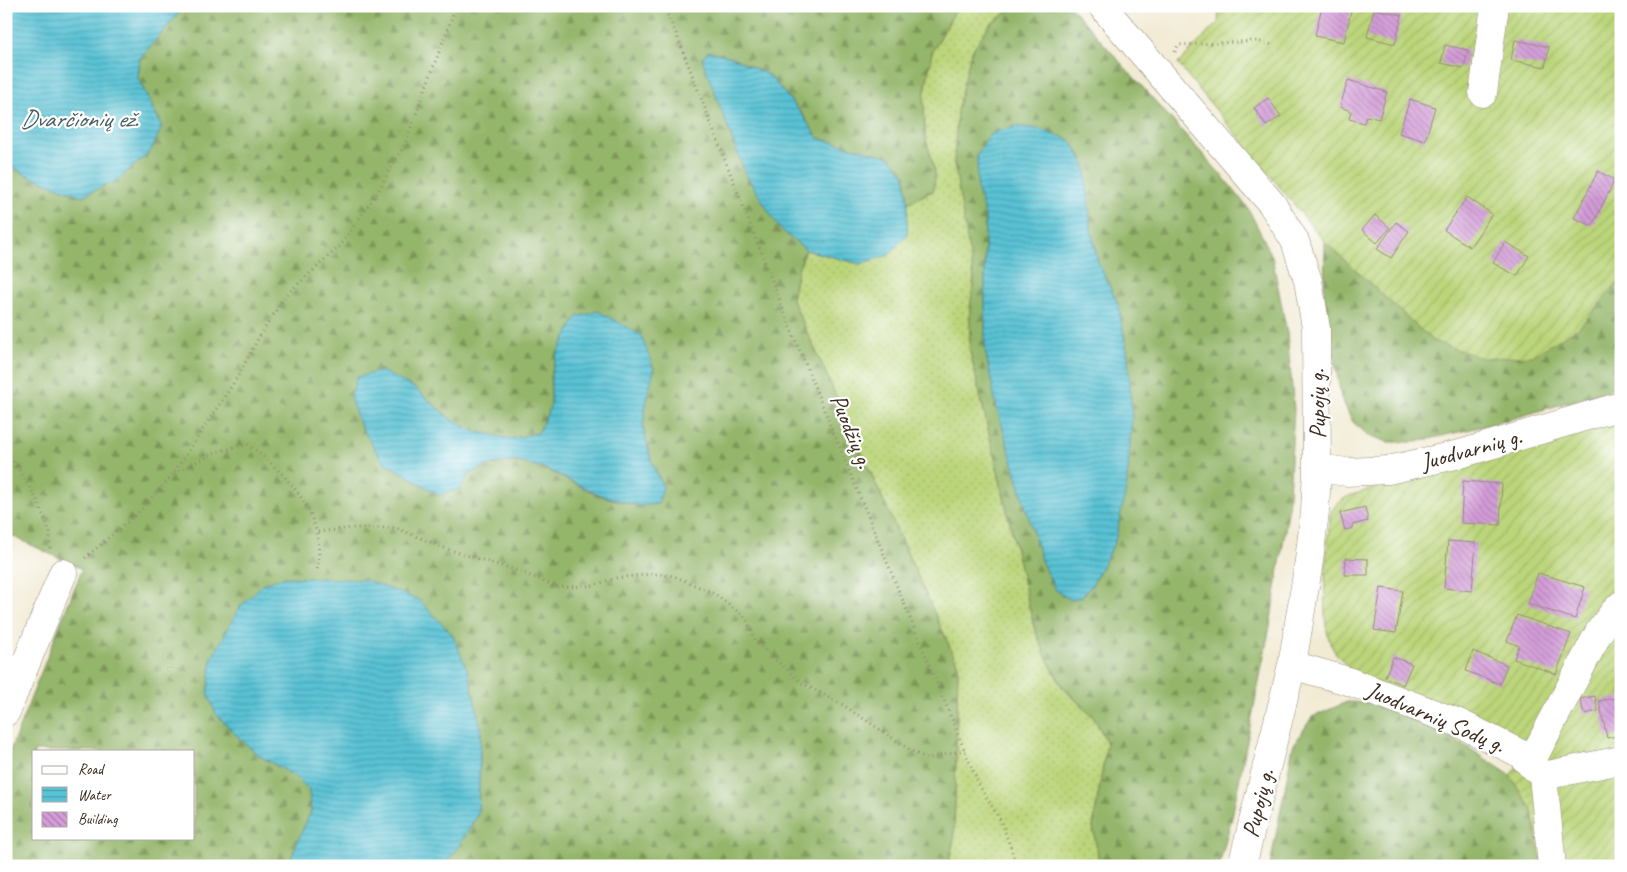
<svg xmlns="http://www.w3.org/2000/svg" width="1627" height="872" viewBox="0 0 1627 872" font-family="Caveat,sans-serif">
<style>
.grass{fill:url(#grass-dots);stroke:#7b804c}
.forest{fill:url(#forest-firs);stroke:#687044;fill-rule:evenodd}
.garden{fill:url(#garden-furrows);stroke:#7b804c}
.water{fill:url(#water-rules);stroke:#4a767a}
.building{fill:url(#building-back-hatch)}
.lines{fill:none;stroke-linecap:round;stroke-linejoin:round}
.minor-casing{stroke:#968a79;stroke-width:29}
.path{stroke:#968a79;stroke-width:3;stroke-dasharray:1 4;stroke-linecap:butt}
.minor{stroke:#fff;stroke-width:28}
.labels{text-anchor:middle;stroke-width:4.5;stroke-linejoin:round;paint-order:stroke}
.street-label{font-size:24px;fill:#3b2a1e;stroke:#fff}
.water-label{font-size:25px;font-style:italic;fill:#465f5e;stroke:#fff}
</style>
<defs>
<pattern id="grass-dots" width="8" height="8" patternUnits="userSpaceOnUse" patternTransform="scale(1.25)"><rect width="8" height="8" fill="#bbd57a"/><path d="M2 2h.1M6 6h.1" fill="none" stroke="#a2b769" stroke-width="1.8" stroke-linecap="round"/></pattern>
<pattern id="forest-firs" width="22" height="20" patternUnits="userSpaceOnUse" patternTransform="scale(1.25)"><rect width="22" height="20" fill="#94b66a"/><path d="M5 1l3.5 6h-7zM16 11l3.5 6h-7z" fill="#7a9457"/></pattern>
<pattern id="garden-furrows" width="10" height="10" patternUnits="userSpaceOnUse" patternTransform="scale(1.25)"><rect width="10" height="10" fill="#bbd57a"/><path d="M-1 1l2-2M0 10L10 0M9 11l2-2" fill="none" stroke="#a2b769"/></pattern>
<pattern id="water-rules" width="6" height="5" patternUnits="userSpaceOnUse" patternTransform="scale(1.25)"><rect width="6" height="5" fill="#59c2d5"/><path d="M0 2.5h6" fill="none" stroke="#4b9eac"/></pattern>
<pattern id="building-back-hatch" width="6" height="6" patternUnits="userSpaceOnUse" patternTransform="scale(1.25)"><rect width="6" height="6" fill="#d39cd8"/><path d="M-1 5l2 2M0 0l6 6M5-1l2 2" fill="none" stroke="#ac7faf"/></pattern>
</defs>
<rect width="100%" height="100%" fill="#fff"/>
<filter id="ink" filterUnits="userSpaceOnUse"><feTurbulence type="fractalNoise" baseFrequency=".02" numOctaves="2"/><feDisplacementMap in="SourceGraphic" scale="10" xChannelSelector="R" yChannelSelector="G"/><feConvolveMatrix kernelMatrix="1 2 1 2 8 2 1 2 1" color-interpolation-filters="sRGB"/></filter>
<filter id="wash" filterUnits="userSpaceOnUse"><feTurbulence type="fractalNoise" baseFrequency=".0096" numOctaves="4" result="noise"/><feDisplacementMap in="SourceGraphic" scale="20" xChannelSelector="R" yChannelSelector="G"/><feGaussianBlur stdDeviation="1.12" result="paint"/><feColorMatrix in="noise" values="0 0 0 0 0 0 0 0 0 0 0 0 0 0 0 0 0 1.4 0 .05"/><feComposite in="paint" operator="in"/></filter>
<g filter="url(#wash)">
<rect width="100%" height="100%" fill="#f2ebd4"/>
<path class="grass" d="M958,6H1017L990,24L969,244L974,279L970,308V351L1034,627L1047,659L1062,687L1094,718L1107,743L1093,827L1100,866H948L954,839L958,665L792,299L798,269L806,250L860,264L907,234L908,203L934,190L935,173L925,135L924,97L932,52Z"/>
<path class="forest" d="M185,6H958L932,52L924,97L925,135L935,173L934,190L908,203L905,175L890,157L818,138L801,112L770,76L732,57L779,228L806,250L798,269L792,299L958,665L954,839L948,866H443L457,849L478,814L481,728L258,755L295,776L309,790L311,812L297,842L289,866H6V761L82,569L6,533V163L26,175L82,196L162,127L138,78L140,58ZM577,317L646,405L643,427L652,463L663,487L639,506C626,502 611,500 599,495C561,480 531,452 488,466C469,472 454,484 439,495L383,461L415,388L449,418L473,431L510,439L538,433L551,405V375L557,354ZM34,751H194V838H34Z
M1017,6H1070L1224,178L1248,208L1272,256L1287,333L1294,410L1288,512L1270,626L1232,817L1219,866H1100L1093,827L1107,742L1094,718L1063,687L1047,659L1034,627L970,351V308L974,279L954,163L957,111L971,52L990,24ZM977,156L1091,228L1098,263L1118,304L1128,355L1115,542L1092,585L1082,597L1070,600L1055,589L1042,563L996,405L985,349V216Z
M1325,242L1433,341L1578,328L1621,280V387L1497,423L1416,442H1388L1368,435L1353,422L1341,398L1324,297Z
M1347,702L1375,703L1455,739L1510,775L1532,810L1542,866H1270L1293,746L1312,717Z"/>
<path class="garden" d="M1219,6H1621V280L1578,328L1532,356L1482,358L1433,341L1325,242L1178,64L1218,22Z
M1621,417V866H1542L1532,810L1510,775L1528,755L1350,670C1345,663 1337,656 1333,649C1317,622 1328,546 1330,514C1335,504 1341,500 1351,495Z"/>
<path class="water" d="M6,6H185L140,58L138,78L162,127L151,151L119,179L82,196L26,175L6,163Z
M708,51L732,57L770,76L801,113L818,138L890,157L905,175L908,203L907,234L889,255L860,264L806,250L779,228L745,173L702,59Z
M1015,126L1039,129L1070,140L1085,164L1091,228L1098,262L1118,304L1128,355L1132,417L1127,484L1115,542L1092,585L1082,597L1070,600L1055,589L1042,563L996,405L985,349V216L977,188V155L990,134Z
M598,311L641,335L654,369L646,405L643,427L652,463L663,487L658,504L639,506L600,495L544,468L514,461L488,465L469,474L460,489L439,495L383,461L361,427L350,399L357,377L381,371L415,388L449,418L473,431L510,439L538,433L551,405V375L557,354L577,317Z
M286,577L366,580L419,600L452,634L468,671L481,728L478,814L457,849L443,866H289L297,842L311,812L309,790L295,776L258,755L234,733L216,714L208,694L212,658L240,607L264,583Z"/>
<g id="blocks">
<path class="building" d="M1322,6H1330L1351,11L1344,42L1315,36Z
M1374,9L1402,15L1395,44L1367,37Z
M1515,40L1549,47L1545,67L1511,60Z
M1445,45L1468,50L1464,68L1441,63Z
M1348,80L1387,92L1379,119L1366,116L1364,123L1349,119L1351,111L1340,107Z
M1268,98L1281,116L1266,126L1254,108Z
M1410,99L1435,107L1425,141L1399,133Z
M1598,171L1615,180L1592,226L1574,218Z
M1467,197L1492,214L1470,247L1444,230Z
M1375,215L1390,228L1377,243L1362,230Z
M1396,222L1409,231L1391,258L1377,249Z
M1505,242L1529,256L1517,276L1493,263Z
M1463,481L1502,484L1500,525L1461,523Z
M1365,507L1368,521L1352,525L1353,528L1345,530L1340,513Z
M1448,541L1476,543L1472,591L1444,588Z
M1346,558L1368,559V575H1345Z
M1538,573L1585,587L1575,619L1528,604Z
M1381,588L1403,591L1396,633L1374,630Z
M1517,615L1571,634L1556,674L1514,659L1519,646L1507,641Z
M1473,651L1507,665L1500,684L1466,671Z
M1393,657L1412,664L1403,685L1385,677Z
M1595,696L1598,711L1584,714L1580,699Z
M1621,697V735L1607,738L1599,701Z"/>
</g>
</g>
<g filter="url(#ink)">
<use href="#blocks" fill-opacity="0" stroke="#968a79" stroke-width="1"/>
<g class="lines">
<defs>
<path id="minor" d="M1102,6L1272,204L1295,241L1308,281L1316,328L1317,468L1315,512L1308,568L1292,665L1242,866
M1483,93L1495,6
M1317,468L1347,472L1388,470L1460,454L1621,406
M1292,665L1348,681L1459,723L1519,753L1543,776L1552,866
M6,712L63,573
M1530,764L1599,632L1614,612L1621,605
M1543,776L1621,760"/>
</defs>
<use href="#minor" class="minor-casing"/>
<path class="path" d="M663,6L675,31L792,332L979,785L1002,823L1017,866
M1175,52L1178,45L1258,41L1273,45
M6,433L9,454L36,498L50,532V549
M174,474L216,452L247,444C287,473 328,516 317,570
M318,532L352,528H396L447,549L521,572L557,587L591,586L616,578L653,574L674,576L715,594L746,618L756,642L802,683L843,705L915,753L928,759L965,750
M85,558L140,511L173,474L237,378L259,337L287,294L339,247L377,193L406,141L456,6"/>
<use href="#minor" class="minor"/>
</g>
</g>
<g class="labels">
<g class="street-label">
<text transform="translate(1317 404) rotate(-91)" y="8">Pupojų g.</text>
<text transform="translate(852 431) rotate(68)" y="8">Puodžių g.</text>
<text transform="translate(1471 449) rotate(-15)" y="8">Juodvarnių g.</text>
<text transform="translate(1436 717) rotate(23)" y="8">Juodvarnių Sodų g.</text>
<text transform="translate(1258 803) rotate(-76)" y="8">Pupojų g.</text>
</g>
<g class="water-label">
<text x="79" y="127">Dvarčionių ež.</text>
</g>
</g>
<rect width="1627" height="872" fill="none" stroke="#fff" stroke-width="25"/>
<rect x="32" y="750" width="162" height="90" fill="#ffffff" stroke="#b1aaa5"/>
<rect x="42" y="766" width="25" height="8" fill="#ffffff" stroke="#b1aaa5"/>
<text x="78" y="774" font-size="15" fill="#3b2a1e">Road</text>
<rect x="42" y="787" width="25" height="15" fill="url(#water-rules)" stroke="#b1aaa5"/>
<text x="78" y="800" font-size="15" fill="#3b2a1e">Water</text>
<rect x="42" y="812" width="25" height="15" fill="url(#building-back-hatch)" stroke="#b1aaa5"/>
<text x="78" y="824" font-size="15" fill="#3b2a1e">Building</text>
</svg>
